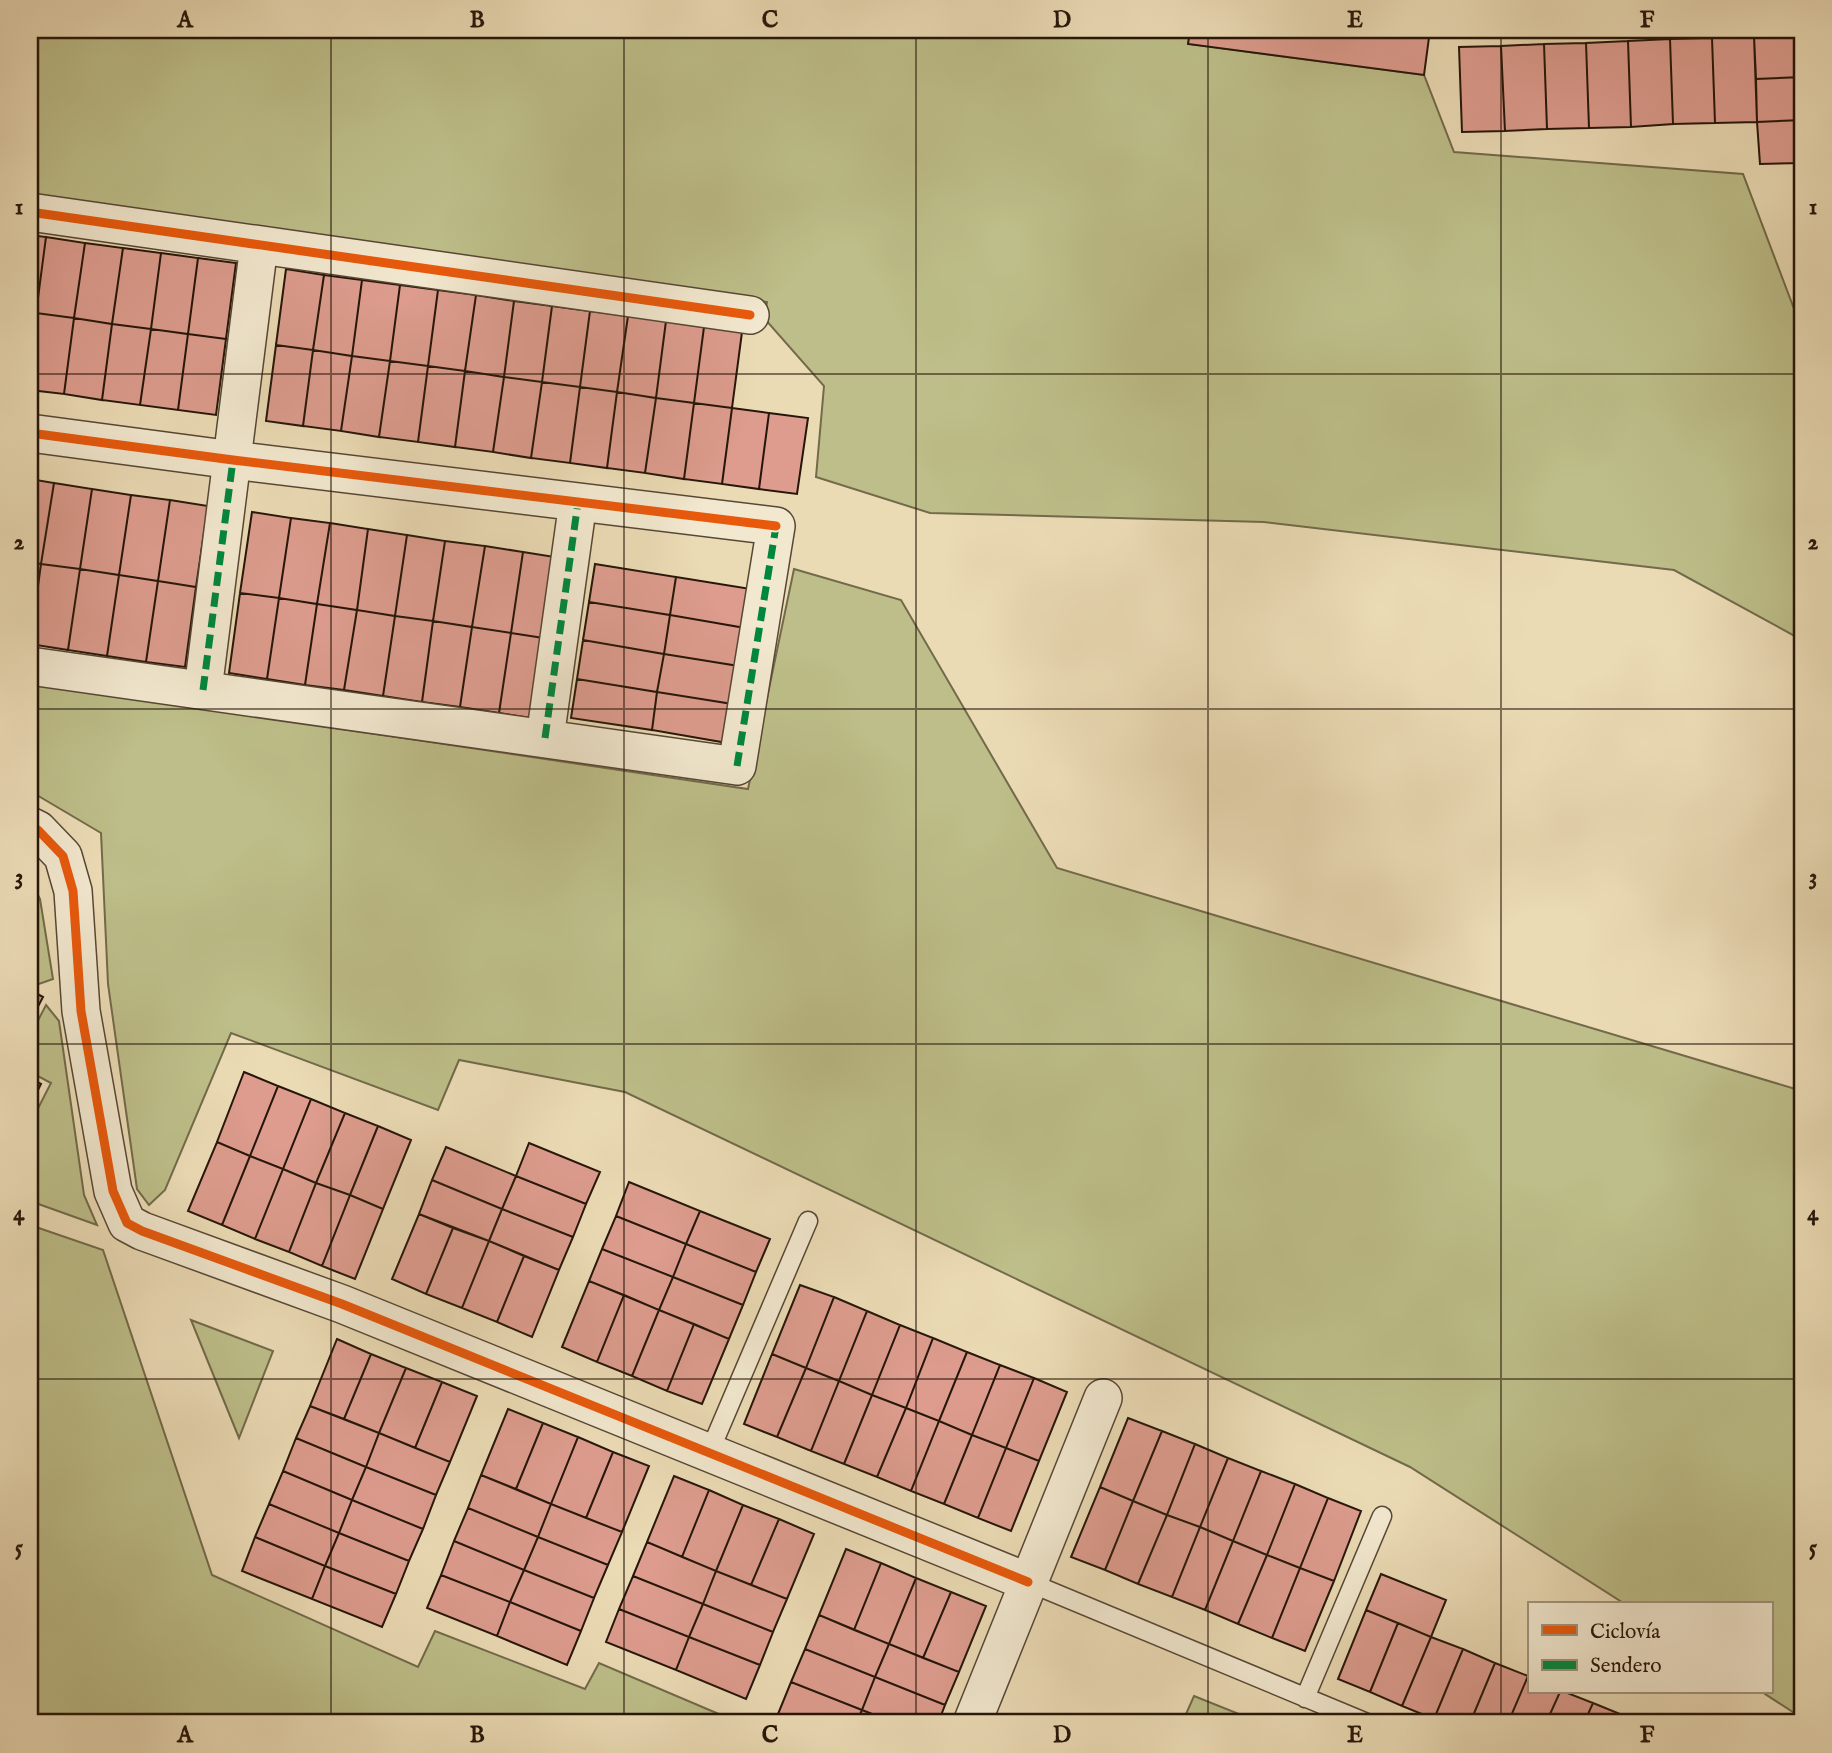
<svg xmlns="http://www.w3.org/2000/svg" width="1832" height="1753" viewBox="0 0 1832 1753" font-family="'IM FELL English',serif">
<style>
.green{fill:#bdbe89;stroke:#726a4a;stroke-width:2}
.building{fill:#dd9c8e;stroke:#26160a;stroke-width:2}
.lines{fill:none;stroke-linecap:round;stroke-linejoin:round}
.lane-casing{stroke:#574735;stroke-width:21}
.street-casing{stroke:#574735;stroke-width:40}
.lane{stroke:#f2e8cf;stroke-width:18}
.street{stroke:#f2e8cf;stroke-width:37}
.quiet{stroke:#00873e;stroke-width:7;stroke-dasharray:14 7;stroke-linecap:butt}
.cycleway-casing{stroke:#f2e8cf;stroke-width:13}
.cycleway{stroke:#e8590c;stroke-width:9}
.grid{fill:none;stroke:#26160a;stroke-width:2;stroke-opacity:0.55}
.neatline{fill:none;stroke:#26160a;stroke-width:2.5}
.grid-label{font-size:23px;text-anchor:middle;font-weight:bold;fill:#26160a}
</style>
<rect width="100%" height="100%" fill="#ebdbb5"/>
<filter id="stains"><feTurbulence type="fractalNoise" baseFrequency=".00286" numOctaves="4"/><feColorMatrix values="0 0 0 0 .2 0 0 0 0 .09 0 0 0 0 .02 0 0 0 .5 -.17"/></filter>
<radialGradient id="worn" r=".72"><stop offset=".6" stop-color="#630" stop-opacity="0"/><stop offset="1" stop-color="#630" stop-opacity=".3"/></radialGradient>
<path class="green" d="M30,30H1190L1189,44L1424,75L1454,152L1743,174L1802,330V640L1674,570L1264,522L930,513L816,477L824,386L764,318L767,302L30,195Z
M794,569L901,600L1057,868L1802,1091V1718L1762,1692H1771V1604H1625L1410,1467L625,1092L459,1060L438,1110L231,1033L165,1190L149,1205L137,1189L108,984L101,833L30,791V683L748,789Z
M30,879L40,899L53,979L39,984L30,979Z
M46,1005L59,1021L84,1195L97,1225L30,1201V1124L51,1083L30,1072V1036Z
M30,1225L103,1250L212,1575L418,1667L435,1631L585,1689L599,1663L740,1723H30Z
M191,1320L273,1351L239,1438Z
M1194,1696L1249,1718L1247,1723H1182Z"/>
<path class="building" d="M1190,30H1430L1424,75L1188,44Z
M1802,34V77L1756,79L1754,36Z
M1754,36L1757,122L1715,123L1712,38Z
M1712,38L1715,123L1673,124L1670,39Z
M1670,39L1673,124L1631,127L1628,41Z
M1628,41L1631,127L1589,128L1586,43Z
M1586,43L1589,128L1547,129L1544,44Z
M1544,44L1547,129L1505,131L1501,46Z
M1501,46L1505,131L1462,132L1459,47Z
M1802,77V120L1757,122L1756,79Z
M1802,120V163L1760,164L1757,122Z
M30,235L46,237L36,313L30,312Z
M46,237L85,243L74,318L36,313Z
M85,243L123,248L112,324L74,318Z
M123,248L161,253L151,329L112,324Z
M161,253L198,258L188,334L151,329Z
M198,258L236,263L226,339L188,334Z
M286,269L324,275L313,350L276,345Z
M324,275L362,280L352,356L313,350Z
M362,280L400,285L390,361L352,356Z
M400,285L438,290L428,366L390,361Z
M438,290L476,295L465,371L428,366Z
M476,295L514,301L504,377L465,371Z
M514,301L552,306L542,382L504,377Z
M552,306L590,311L580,387L542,382Z
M590,311L628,316L617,392L580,387Z
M30,312L36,313L30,360Z
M36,313L74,318L64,394L30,390V360Z
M628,316L666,321L656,398L617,392Z
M74,318L112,324L102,400L64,394Z
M666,321L704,327L694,403L656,398Z
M112,324L151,329L140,405L102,400Z
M704,327L742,332L732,408L694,403Z
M151,329L188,334L178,410L140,405Z
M188,334L226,339L216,415L178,410Z
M276,345L313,350L303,426L266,421Z
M313,350L352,356L341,431L303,426Z
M352,356L390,361L379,437L341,431Z
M390,361L428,366L418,442L379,437Z
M428,366L465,371L455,447L418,442Z
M465,371L504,377L493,452L455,447Z
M504,377L542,382L531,458L493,452Z
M542,382L580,387L570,463L531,458Z
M580,387L617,392L607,468L570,463Z
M617,392L656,398L645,473L607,468Z
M656,398L694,403L684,479L645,473Z
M694,403L732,408L722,484L684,479Z
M732,408L769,413L759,489L722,484Z
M769,413L808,418L797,494L759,489Z
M30,479L54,483L41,564L30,562Z
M54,483L92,489L80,569L41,564Z
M92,489L131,495L119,575L80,569Z
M131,495L170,500L158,581L119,575Z
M170,500L208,506L196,587L158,581Z
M252,512L291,518L279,598L240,593Z
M291,518L330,523L317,604L279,598Z
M330,523L368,529L357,610L317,604Z
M368,529L407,535L395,616L357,610Z
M407,535L445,541L433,621L395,616Z
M445,541L485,546L472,627L433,621Z
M485,546L523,552L511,633L472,627Z
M523,552L561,558L550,639L511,633Z
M30,562L41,564L30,644Z
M41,564L80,569L68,650L30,644Z
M595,564L676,577L670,615L589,602Z
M80,569L119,575L107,656L68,650Z
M119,575L158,581L146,662L107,656Z
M676,577L757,590L751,629L670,615Z
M158,581L196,587L185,667L146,662Z
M240,593L279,598L267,679L229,673Z
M279,598L317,604L305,685L267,679Z
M589,602L670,615L664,654L583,640Z
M317,604L357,610L344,690L305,685Z
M357,610L395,616L383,696L344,690Z
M670,615L751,629L745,667L664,654Z
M395,616L433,621L422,702L383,696Z
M433,621L472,627L460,707L422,702Z
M472,627L511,633L499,713L460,707Z
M511,633L550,639L537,719L499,713Z
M583,640L664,654L657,692L577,679Z
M664,654L745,667L739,705L657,692Z
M577,679L657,692L652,730L571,718Z
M657,692L739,705L733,744L652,730Z
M30,990L43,997L30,1022Z
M244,1072L278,1086L250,1156L217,1142Z
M30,1078L41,1084L30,1106Z
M278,1086L311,1099L283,1169L250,1156Z
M311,1099L345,1113L316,1183L283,1169Z
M345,1113L378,1126L350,1195L316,1183Z
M378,1126L411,1140L383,1209L350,1195Z
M217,1142L250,1156L222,1225L188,1211Z
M529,1143L600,1172L586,1204L516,1176Z
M446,1147L516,1176L502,1209L432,1180Z
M250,1156L283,1169L255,1239L222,1225Z
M283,1169L316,1183L289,1252L255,1239Z
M516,1176L586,1204L573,1237L502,1209Z
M432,1180L502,1209L489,1241L419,1214Z
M629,1182L700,1211L686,1244L616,1216Z
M316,1183L350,1195L322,1266L289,1252Z
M350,1195L383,1209L355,1279L322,1266Z
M502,1209L573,1237L559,1270L489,1241Z
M700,1211L770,1239L756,1272L686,1244Z
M419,1214L453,1228L426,1294L392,1279Z
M616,1216L686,1244L673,1277L602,1249Z
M453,1228L489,1241L462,1308L426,1294Z
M489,1241L524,1256L497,1322L462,1308Z
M686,1244L756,1272L743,1305L673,1277Z
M602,1249L673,1277L659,1310L589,1281Z
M524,1256L559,1270L532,1337L497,1322Z
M673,1277L743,1305L729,1339L659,1310Z
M589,1281L624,1295L597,1362L562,1347Z
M800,1285L834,1297L806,1368L772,1354Z
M624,1295L659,1310L632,1376L597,1362Z
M834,1297L867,1311L839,1381L806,1368Z
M659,1310L694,1324L667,1391L632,1376Z
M867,1311L900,1325L872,1395L839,1381Z
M694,1324L729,1339L702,1404L667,1391Z
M900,1325L933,1338L906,1408L872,1395Z
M933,1338L967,1352L939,1421L906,1408Z
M337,1339L371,1354L344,1419L310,1406Z
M967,1352L1000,1365L972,1435L939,1421Z
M371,1354L406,1368L379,1433L344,1419Z
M772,1354L806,1368L777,1437L744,1424Z
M1000,1365L1034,1378L1006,1448L972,1435Z
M406,1368L442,1382L415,1448L379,1433Z
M806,1368L839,1381L811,1451L777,1437Z
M1034,1378L1067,1392L1039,1461L1006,1448Z
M839,1381L872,1395L844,1464L811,1451Z
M442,1382L477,1396L450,1462L415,1448Z
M872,1395L906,1408L877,1477L844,1464Z
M310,1406L379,1433L366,1467L296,1438Z
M906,1408L939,1421L911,1491L877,1477Z
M508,1409L543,1423L516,1489L481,1475Z
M1128,1418L1162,1431L1133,1501L1100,1487Z
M939,1421L972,1435L944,1504L911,1491Z
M543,1423L578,1437L551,1504L516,1489Z
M1162,1431L1195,1444L1167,1515L1133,1501Z
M379,1433L450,1462L436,1495L366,1467Z
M972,1435L1006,1448L978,1518L944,1504Z
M578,1437L613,1452L586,1518L551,1504Z
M296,1438L366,1467L352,1500L283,1471Z
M1195,1444L1228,1458L1200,1527L1167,1515Z
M1006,1448L1039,1461L1011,1531L978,1518Z
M613,1452L649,1466L622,1532L586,1518Z
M1228,1458L1261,1471L1233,1541L1200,1527Z
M366,1467L436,1495L423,1529L352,1500Z
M283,1471L352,1500L339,1533L269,1504Z
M1261,1471L1295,1484L1267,1555L1233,1541Z
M481,1475L551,1504L538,1537L468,1508Z
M674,1476L709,1490L682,1557L647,1542Z
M1295,1484L1328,1498L1300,1568L1267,1555Z
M1100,1487L1133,1501L1105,1570L1071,1557Z
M709,1490L743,1505L716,1571L682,1557Z
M1328,1498L1361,1511L1334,1581L1300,1568Z
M352,1500L423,1529L409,1561L339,1533Z
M1133,1501L1167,1515L1138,1584L1105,1570Z
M269,1504L339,1533L325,1566L255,1537Z
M551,1504L622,1532L608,1565L538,1537Z
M743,1505L779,1519L751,1585L716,1571Z
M468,1508L538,1537L524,1570L454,1541Z
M1167,1515L1200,1527L1172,1597L1138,1584Z
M779,1519L814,1534L787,1599L751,1585Z
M1200,1527L1233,1541L1205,1610L1172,1597Z
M339,1533L409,1561L396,1594L325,1566Z
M255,1537L325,1566L312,1599L242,1571Z
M538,1537L608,1565L594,1598L524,1570Z
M454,1541L524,1570L510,1602L441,1575Z
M1233,1541L1267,1555L1238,1624L1205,1610Z
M647,1542L716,1571L703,1604L633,1576Z
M846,1549L881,1563L854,1630L819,1615Z
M1267,1555L1300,1568L1272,1638L1238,1624Z
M881,1563L916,1578L889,1644L854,1630Z
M325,1566L396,1594L382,1627L312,1599Z
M1300,1568L1334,1581L1305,1651L1272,1638Z
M524,1570L594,1598L581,1631L510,1602Z
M716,1571L787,1599L773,1632L703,1604Z
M1381,1574L1446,1600L1431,1637L1366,1610Z
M441,1575L510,1602L497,1636L427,1608Z
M633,1576L703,1604L689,1637L619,1609Z
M916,1578L951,1592L923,1658L889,1644Z
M951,1592L986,1606L959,1672L923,1658Z
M510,1602L581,1631L567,1665L497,1636Z
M703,1604L773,1632L760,1665L689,1637Z
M619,1609L689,1637L676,1670L606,1642Z
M1366,1610L1398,1623L1370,1692L1338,1679Z
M819,1615L889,1644L875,1677L805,1649Z
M1398,1623L1431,1637L1402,1706L1370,1692Z
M689,1637L760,1665L746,1699L676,1670Z
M1431,1637L1463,1649L1434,1719L1402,1706Z
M889,1644L959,1672L945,1705L875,1677Z
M805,1649L875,1677L862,1710L791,1682Z
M1463,1649L1495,1663L1470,1723H1445L1434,1719Z
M1495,1663L1528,1676L1508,1723H1470Z
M1528,1676L1529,1692H1560L1546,1723H1508Z
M875,1677L945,1705L938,1723H895L862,1710Z
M791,1682L862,1710L856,1723H800L778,1714Z
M1560,1692H1565L1593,1703L1584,1723H1546Z
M1593,1703L1625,1716L1622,1723H1584Z
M862,1710L895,1723H856Z"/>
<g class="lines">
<defs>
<path id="lane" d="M709,1453L808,1221
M1028,1582L1367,1723
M1305,1698L1382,1516"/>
<path id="street" d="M30,212L750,315
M30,433L233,460L776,526L737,766L30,666
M203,690L259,245
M545,738L578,502
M30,826L38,830L63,856L73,891L81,1011L113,1191L127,1223L142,1231L342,1304L1028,1582
M972,1723L1103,1398"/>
</defs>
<use href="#lane" class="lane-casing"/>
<use href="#street" class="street-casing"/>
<use href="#lane" class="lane"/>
<use href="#street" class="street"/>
<path class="quiet" d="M203,690L233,460
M545,738L578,502
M737,766L776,526"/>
<defs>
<path id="cycleway" d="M30,212L750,315
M30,433L233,460L776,526
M30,826L38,830L63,856L73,891L81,1011L113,1191L127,1223L142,1231L342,1304L1028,1582"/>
</defs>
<use href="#cycleway" class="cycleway-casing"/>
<use href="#cycleway" class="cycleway"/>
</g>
<path class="grid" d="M331,30V1723M624,30V1723M916,30V1723M1208,30V1723M1501,30V1723M30,374H1802M30,709H1802M30,1044H1802M30,1379H1802"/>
<rect width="1832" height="1753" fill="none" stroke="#ebdbb5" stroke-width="77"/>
<rect x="1528" y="1602" width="245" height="91" fill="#f2e8cf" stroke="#a09480" stroke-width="2"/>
<rect x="1542" y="1625" width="35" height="10" fill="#e8590c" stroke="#a09480" stroke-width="2"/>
<text x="1590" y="1638" font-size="21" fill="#26160a">Ciclovía</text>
<rect x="1542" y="1660" width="35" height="10" fill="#00873e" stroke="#a09480" stroke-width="2"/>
<text x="1590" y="1672" font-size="21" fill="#26160a">Sendero</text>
<rect x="38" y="38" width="1756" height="1676" class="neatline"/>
<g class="grid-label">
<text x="185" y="27">A</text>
<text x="477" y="27">B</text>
<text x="770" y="27">C</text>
<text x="1062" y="27">D</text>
<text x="1355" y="27">E</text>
<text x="1647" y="27">F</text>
<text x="19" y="214">1</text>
<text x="1813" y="214">1</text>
<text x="19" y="549">2</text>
<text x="1813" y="549">2</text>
<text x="19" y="884">3</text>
<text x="1813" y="884">3</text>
<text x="19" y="1220">4</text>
<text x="1813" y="1220">4</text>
<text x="19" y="1555">5</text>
<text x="1813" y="1555">5</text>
<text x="185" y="1742">A</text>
<text x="477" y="1742">B</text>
<text x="770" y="1742">C</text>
<text x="1062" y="1742">D</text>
<text x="1355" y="1742">E</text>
<text x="1647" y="1742">F</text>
</g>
<rect width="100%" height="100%" filter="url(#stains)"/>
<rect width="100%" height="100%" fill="url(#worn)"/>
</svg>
